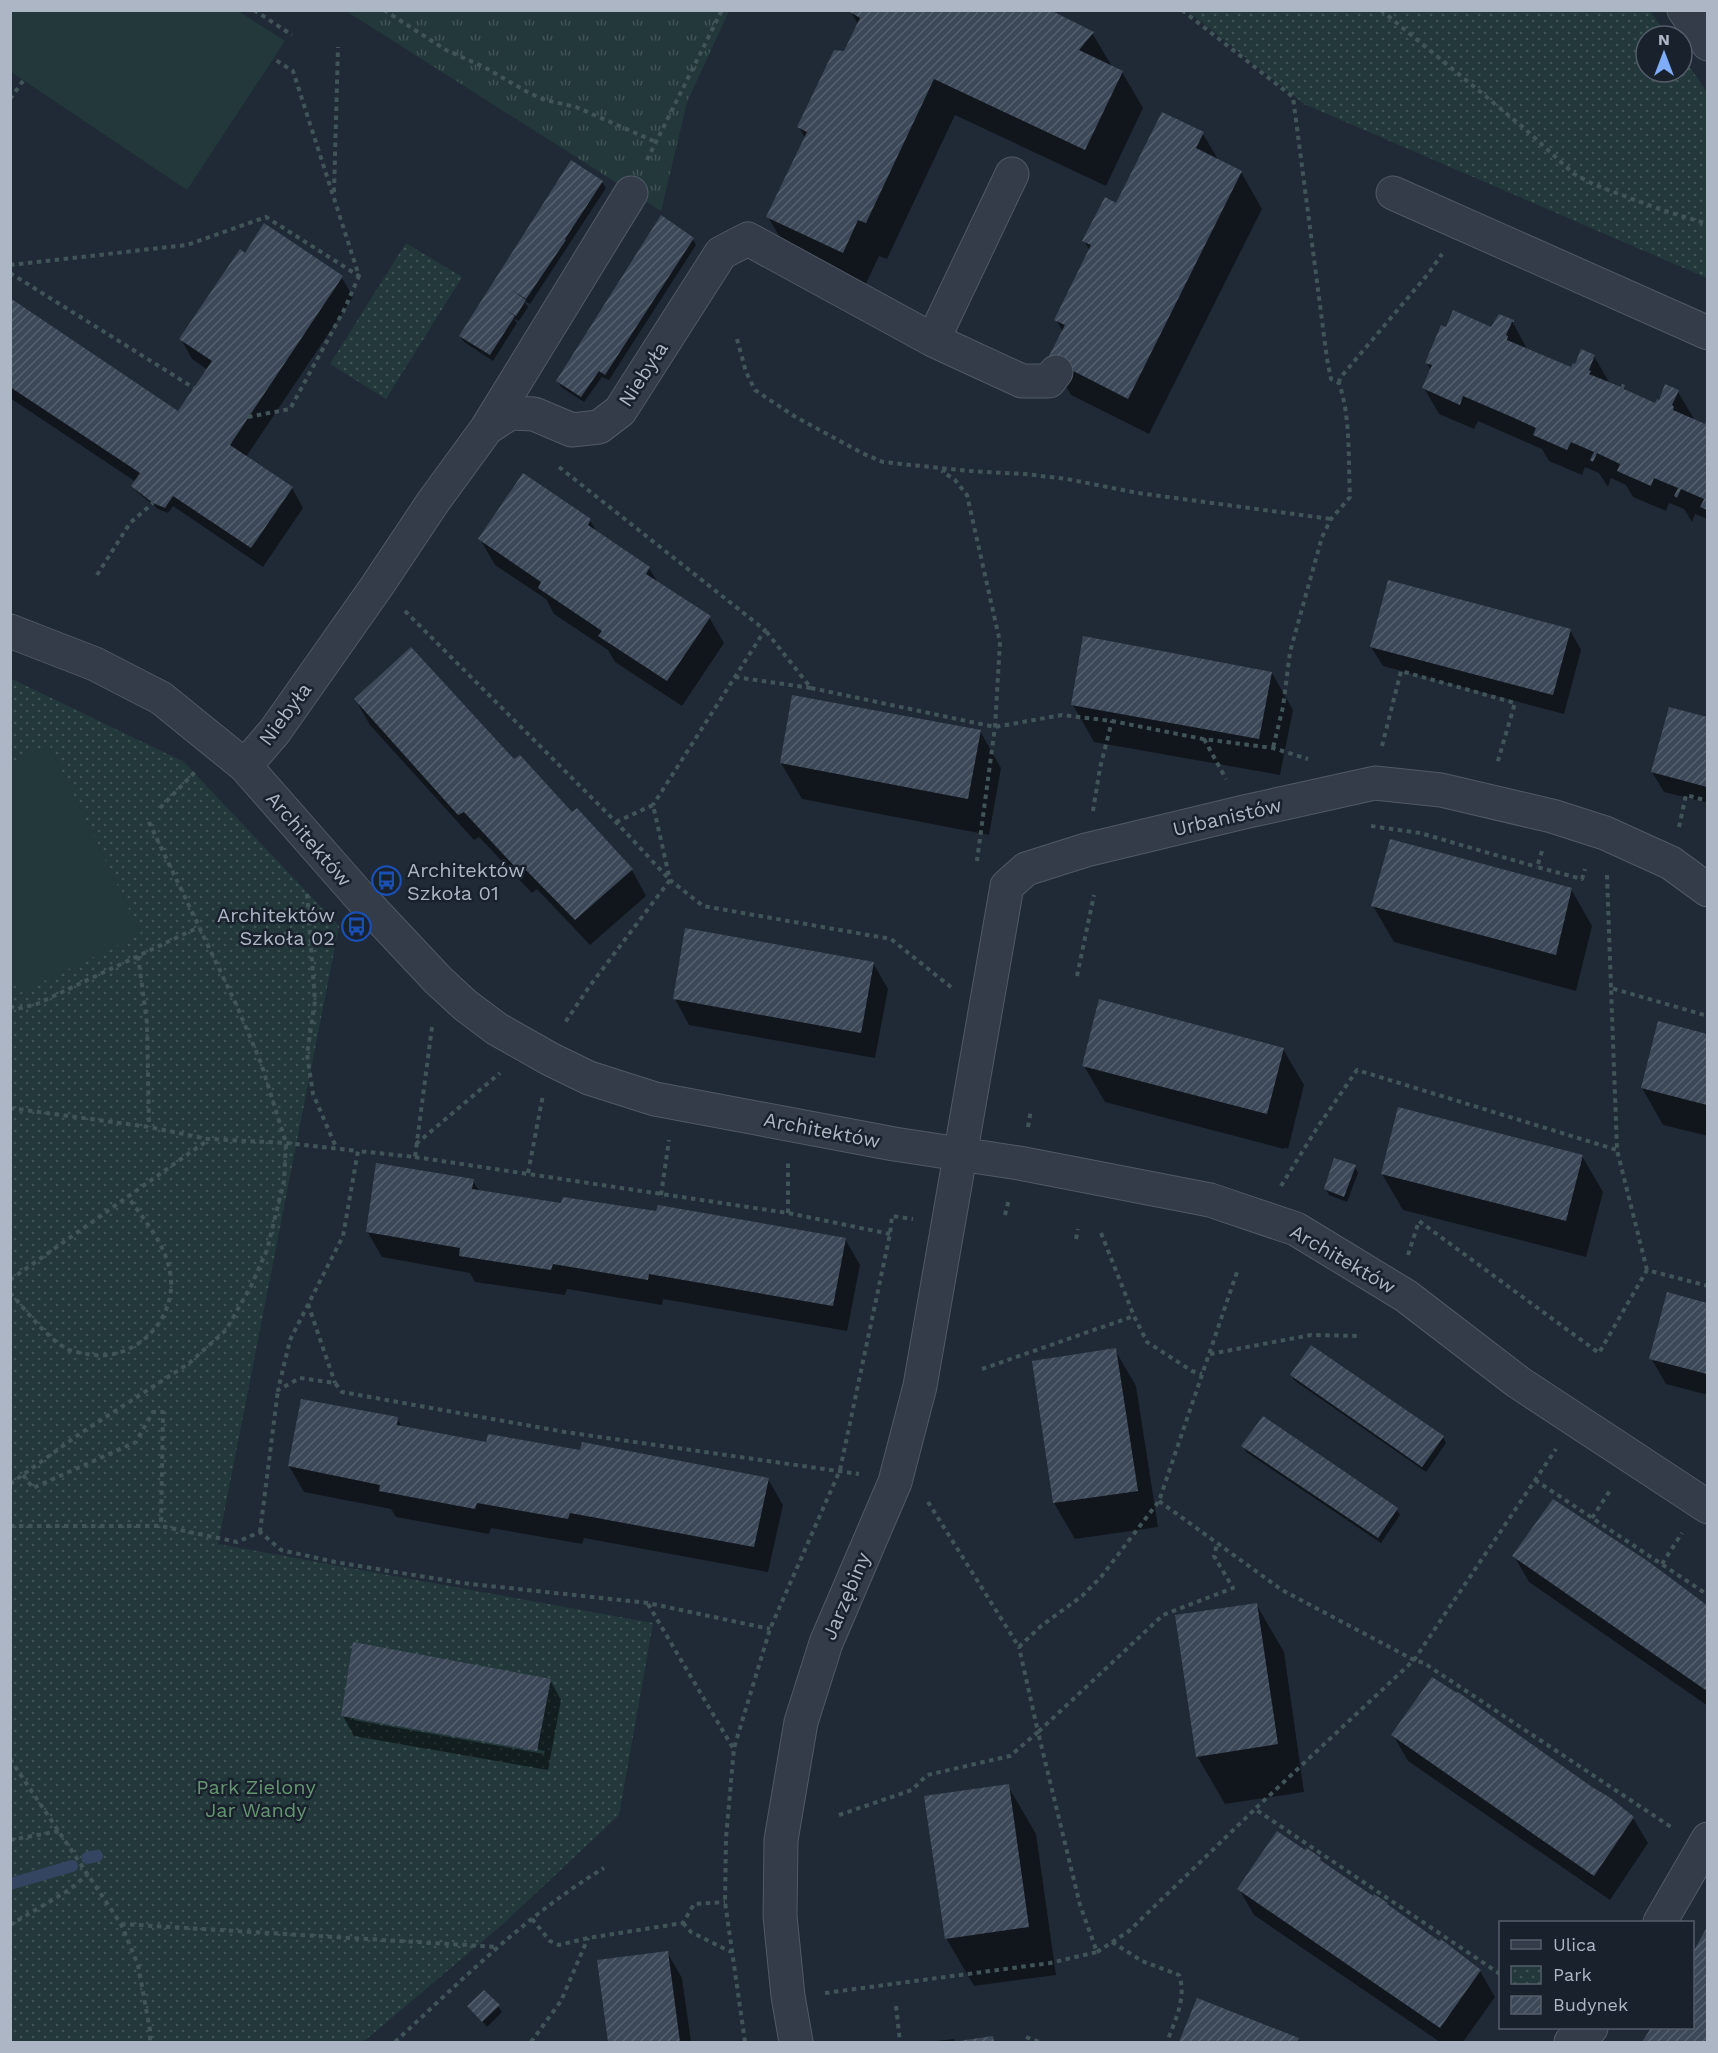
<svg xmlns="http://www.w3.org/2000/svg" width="1718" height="2053" viewBox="0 0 1718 2053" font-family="'Work Sans',sans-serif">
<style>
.grass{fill:url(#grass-tufts)}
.park{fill:url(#park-dots)}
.garden{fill:#23383a}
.shadow{fill:#0007;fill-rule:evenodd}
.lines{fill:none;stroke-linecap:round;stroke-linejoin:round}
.stream{stroke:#334560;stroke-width:12}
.building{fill:url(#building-hatch)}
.minor-casing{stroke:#515966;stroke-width:35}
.path{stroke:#415558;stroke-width:4;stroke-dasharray:4.5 4.5;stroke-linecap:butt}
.minor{stroke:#333c48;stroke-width:33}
.labels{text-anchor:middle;stroke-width:5;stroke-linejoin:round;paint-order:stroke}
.street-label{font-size:20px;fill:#adb6c5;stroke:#19212c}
.poi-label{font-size:20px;fill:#adb6c5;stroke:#19212c;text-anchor:start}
.park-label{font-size:20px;fill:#659570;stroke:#19212c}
</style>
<defs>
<pattern id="grass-tufts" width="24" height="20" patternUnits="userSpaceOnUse" patternTransform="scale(1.5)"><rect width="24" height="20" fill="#23383a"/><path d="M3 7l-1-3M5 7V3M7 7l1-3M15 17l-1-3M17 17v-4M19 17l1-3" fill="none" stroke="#405355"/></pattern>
<pattern id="park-dots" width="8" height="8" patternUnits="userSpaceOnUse" patternTransform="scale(1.5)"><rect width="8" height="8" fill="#23383a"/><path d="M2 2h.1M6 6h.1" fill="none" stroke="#405355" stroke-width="1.8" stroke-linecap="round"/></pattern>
<pattern id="building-hatch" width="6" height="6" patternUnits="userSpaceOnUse" patternTransform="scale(1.5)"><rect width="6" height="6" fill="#3c4858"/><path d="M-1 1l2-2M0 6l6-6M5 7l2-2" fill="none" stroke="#56606e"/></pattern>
</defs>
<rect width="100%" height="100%" fill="#202a37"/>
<path class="grass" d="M346,11H729L687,102L661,211Z"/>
<path class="park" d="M1188,11H1650L1668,36H1646V72H1682V56L1707,92V278L1304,104Z
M406,243L462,277L386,399L330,364Z
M10,678L184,762L339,926L218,1544L653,1623L619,1815L503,1924L363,2042H11Z"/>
<path class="garden" d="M10,11H238L285,41L187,190L11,72Z
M49,744L141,934L19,993L10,976L11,763Z"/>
<path class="shadow" d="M851,12L1092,33L1113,68L1122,72L1143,108L1106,186L955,115L887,259L879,256L864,288L789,253L768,217L805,138L799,127L845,52L858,24Z
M1203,134L1219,161L1241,172L1262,209L1149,434L1071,395L1050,358L1063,332L1056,320L1090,251L1084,241L1117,205Z
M602,182L606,188L530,304L524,301L528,307L519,321L514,319L517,323L493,361L464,342L460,336Z
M264,225L342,278L353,297L246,457L292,488L303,508L263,567L173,506L168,513L158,509L137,492L133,486L136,482L10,398V300L179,413L208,370L192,359L181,339L245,255Z
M693,239L696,245L609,380L602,377L584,402L561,387L558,381Z
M1512,321L1526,347L1525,349L1572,369L1594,356L1609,382L1608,384L1621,389L1624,386L1627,392L1656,405L1678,392L1693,417L1692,420L1706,426L1708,422V519L1695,514L1692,522L1684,509L1669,503L1666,511L1633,497L1626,485L1611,478L1608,487L1599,473L1585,467L1582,475L1549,461L1542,449L1478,421L1474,429L1439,414L1424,388L1431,371L1427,363L1492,329Z
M590,520L598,534L649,568L658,583L709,617L724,643L682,706L615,662L608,650L554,614L546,599L495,565L480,539Z
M1570,630L1581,650L1564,714L1383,666L1371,647Z
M1272,673L1293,710L1280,775L1094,742L1073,705Z
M355,699L514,761L632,870L646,896L590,945L537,889L532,893L479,837L474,840L370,725Z
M1670,708L1708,718V803L1664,792L1652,772Z
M980,731L1001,768L989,835L802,799L781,763Z
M1571,889L1592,926L1576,991L1394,942L1373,906Z
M873,963L888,989L875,1058L689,1025L675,999Z
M1659,1023L1708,1036V1136L1663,1125L1642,1088Z
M1283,1049L1304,1085L1288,1149L1285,1147L1284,1149L1105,1102L1084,1066Z
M1582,1156L1603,1192L1586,1257L1403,1210L1382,1174Z
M1355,1167L1358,1173L1347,1202L1329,1195L1326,1189Z
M473,1181L479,1191L563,1205L657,1212L845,1239L860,1265L847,1331L663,1299L662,1305L567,1289L565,1295L475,1282L470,1273L382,1257L367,1231Z
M1668,1294L1708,1304V1395L1666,1384L1651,1358Z
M1115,1350L1136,1386L1158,1527L1075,1539L1054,1503Z
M1291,1375L1443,1437L1446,1443L1426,1472L1295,1381Z
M397,1418L402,1427L487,1443L581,1452L768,1479L783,1505L768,1572L584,1538L582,1544L491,1528L489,1534L396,1517L391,1509L304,1492L289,1466Z
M1243,1446L1396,1509L1400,1515L1381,1543L1246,1452Z
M1514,1556L1648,1563L1708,1605V1706L1529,1582Z
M1256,1604L1284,1652L1304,1792L1225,1804L1197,1756Z
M550,1680L561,1700L548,1770L354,1736L343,1716ZM354,1717L545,1751L544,1754L354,1720Z
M1393,1735L1633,1818L1648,1843L1610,1900L1408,1761Z
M1008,1786L1036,1834L1056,1975L974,1986L946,1938Z
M1306,1853L1320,1859L1322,1863L1480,1971L1495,1997L1463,2042H1440L1254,1915L1239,1889Z
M1708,1930V2042H1644L1653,2028H1692V1957Z
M667,1952L682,1978L691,2042H609L598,1961Z
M1198,2000L1298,2040L1299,2042H1181Z
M469,2006H498L502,2012L487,2027Z
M954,2039L955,2042H927Z"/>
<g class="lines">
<path class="stream" d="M87,1858L97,1856
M10,1884L72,1866"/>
</g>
<path class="building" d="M851,10H1050L1094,32L1079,50L1123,71L1085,150L934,79L866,223L858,220L843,253L766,217L807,132L797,127L834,50L844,51L860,18L850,12Z
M1162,112L1204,132L1196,148L1242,171L1128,399L1048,358L1065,325L1054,320L1091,245L1082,241L1105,197L1116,203Z
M571,160L603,181L565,239L560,235L566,240L526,299L510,289L526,300L516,316L501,307L515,316L490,355L459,336Z
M661,215L694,238L605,375L599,371L581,397L556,381Z
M264,223L343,276L230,445L293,487L251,548L173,496L165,508L153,503L131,486L140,473L10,387V298L178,411L212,361L179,339L240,249L245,253Z
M1453,310L1491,327L1499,314L1514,320V322H1512L1506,335L1508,336L1507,340L1571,367L1573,363L1575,364L1581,349L1595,355L1589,370L1591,371L1589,374L1621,387L1622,384L1625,385L1624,389L1655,403L1657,399L1659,400L1665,384L1679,390L1672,405L1674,407L1673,410L1705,424L1707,418V510L1700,507L1704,499L1681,489L1677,498L1674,496L1678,488L1654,478L1651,486L1617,471L1620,464L1597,453L1593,462L1590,460L1594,452L1571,442L1567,450L1533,435L1536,428L1512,417L1463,396L1460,405L1422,388L1432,365L1425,363L1441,325L1446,327Z
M523,473L591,519L588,525L650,567L646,574L711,616L667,681L598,636L602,631L538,588L541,582L478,539Z
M1388,580L1571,629L1553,695L1370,647Z
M1083,636L1272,672L1259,739L1071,705Z
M411,647L514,759L520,755L572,812L577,808L633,869L575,920L521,865L517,869L464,812L458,815L354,699Z
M792,695L981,730L968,799L780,763Z
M1669,707L1707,717V787L1651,772Z
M1390,839L1572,888L1556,955L1371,906Z
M685,928L874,962L861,1033L673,999Z
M1099,999L1284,1048L1267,1114L1082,1066Z
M1658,1021L1707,1034V1105L1641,1088Z
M1398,1107L1583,1155L1566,1221L1381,1174Z
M1334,1158L1356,1165L1344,1197L1324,1189Z
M376,1163L474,1179L472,1189L561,1203L563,1197L656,1211L658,1205L846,1238L833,1306L649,1274L648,1280L553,1264L551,1270L459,1256L460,1248L366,1232Z
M1667,1292L1707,1303V1374L1649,1359Z
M1311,1345L1444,1436L1422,1467L1290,1375Z
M1116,1348L1138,1491L1053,1503L1032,1361Z
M301,1399L398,1417L397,1425L486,1442L488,1434L580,1450L582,1442L769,1478L754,1547L570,1513L568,1519L477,1503L475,1509L379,1491L380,1485L288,1466Z
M1263,1416L1398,1508L1378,1538L1241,1446Z
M1553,1499L1649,1562L1707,1605V1691L1512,1556Z
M1257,1603L1278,1744L1196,1757L1175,1615Z
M353,1642L551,1679L537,1751L341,1716Z
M1432,1677L1457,1693L1458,1692L1592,1787L1609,1797L1634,1817L1594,1876L1391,1735Z
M1009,1784L1029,1927L945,1939L924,1796Z
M1277,1831L1305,1850L1307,1848L1321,1858L1320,1860L1373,1896L1374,1894L1388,1903L1387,1904L1439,1941L1441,1939L1481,1970L1440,2028L1237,1889Z
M1707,1927V2042H1642L1651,2028H1692V1954Z
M668,1951L680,2042H608L597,1960Z
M484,1990L500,2005L482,2022L467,2006Z
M1197,1998L1299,2038L1297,2042H1179Z
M993,2036L994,2042H959V2041Z"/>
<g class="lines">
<defs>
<path id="minor" d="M1684,10L1708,44
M1393,193L1708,333
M933,340L1022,381H1049L1056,372
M487,428L631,193
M10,631L95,664L161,698L245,766L361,898L438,980L465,1005L497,1029L550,1059L589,1078L655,1099L894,1144L1019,1163L1210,1200L1296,1229L1406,1296L1518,1382L1708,1507
M245,766L275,731L377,586L433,502L487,428L510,413L534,414L572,430L599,427L620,411L721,253L748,239L933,340L1012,174
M1660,1922L1708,1839
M796,2042L788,1996L780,1916L781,1840L801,1722L826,1643L895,1482L920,1386L1007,886L1026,869L1086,850L1244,812L1375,783L1441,790L1552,816L1605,833L1671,863L1708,890
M1571,2042L1591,2028"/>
</defs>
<use href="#minor" class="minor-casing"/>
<path class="path" d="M254,10L292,35
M384,10L446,50L484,67L529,93L545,100L576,107L656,142
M1182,10L1293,97L1327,359L1331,379L1339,383C1351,418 1348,460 1350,497L1331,519L1322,537L1290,652L1283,707L1273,748
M1381,10L1524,128L1574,174L1595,185L1662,210L1708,224
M10,99L23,81
M647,160L722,10
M334,192L338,47
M10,265L187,245L266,217L359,276
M10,273L194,388
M737,339L746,372L755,390L794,416L862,453L883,462L969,471L1025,474L1067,479L1138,493L1331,519
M1339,383L1340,378L1428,274L1442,254
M248,417L290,409L345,308L359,276L293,71L274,59
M559,467L765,630L653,805
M945,468L943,472L955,480L967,495L1000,642L995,727L977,861
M97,575L130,523L153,503
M405,611L616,822L670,880L589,987L564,1024
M735,677L811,688L765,630
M811,688L995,727L1062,715L1112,721L1203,739L1273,748L1308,759
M1204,739L1226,779
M1382,746L1401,671L1515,703L1497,764
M160,808L195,772
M1093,811L1100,768L1112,721
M616,822L653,805L670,880L703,906L891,939L952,988
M1371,826L1420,833L1537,867
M1679,827L1686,795L1708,801
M1542,851L1537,867L1582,879L1585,869
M1607,875L1611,988
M307,894L315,1001L307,1054L313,1094L336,1147
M138,956L147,1023L149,1127
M1077,976L1094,895
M10,1006L17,1009L37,1004L199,927
M432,1027L415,1157L358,1151L343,1236L290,1340L278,1390L300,1378L335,1383L342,1392L565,1432L859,1474
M10,1108L149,1127L208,1139L286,1143L358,1151
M1028,1127L1031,1110
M416,1144L500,1073
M415,1157L788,1213L890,1234
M528,1173L543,1095
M1281,1186L1317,1128L1357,1070L1617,1150
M661,1195L669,1140
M788,1213V1161
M1005,1215L1009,1199
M1101,1233L1134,1316L1147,1342L1192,1371L1202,1374
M1076,1239L1078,1229
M1408,1255L1419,1221L1599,1353L1647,1270L1708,1286
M1647,1270L1617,1150L1611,988L1708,1016
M10,1280L208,1140
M10,1293C28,1312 46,1338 69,1350C75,1352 82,1353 87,1354C134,1364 179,1319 170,1272C165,1243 144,1220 128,1197
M308,1304L335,1383
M1210,1354L1311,1335L1360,1336
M982,1369L1134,1316
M23,1475L33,1488L136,1442L153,1412H163L161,1526
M1535,1480L1708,1595
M10,1484L81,1433L188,1364L226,1330L251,1286L267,1250L284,1181L286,1143L261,1063L236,1004L147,818
M1159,1501L1282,1590L1414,1660L1424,1663L1671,1827
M928,1502L1019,1647L1041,1626L1082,1596L1101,1577L1159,1501L1237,1272
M1592,1518L1611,1489
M10,1526H161L237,1542L260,1532L281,1550L335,1562L462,1583L648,1603L770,1629
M260,1532L278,1390
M1662,1564L1682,1533
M648,1604L733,1748
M10,1759L121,1924L138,1965L150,2030V2042
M839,1815L912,1790L927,1775L1010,1756L1038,1732L1019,1647
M10,1840L60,1831
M532,1919L550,1941L559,1945L588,1938L683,1923L694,1904L725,1902
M683,1923L691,1932L731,1952
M121,1924L498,1947
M10,1925L69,1890L88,1874
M1112,1942L1142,1961L1179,1975C1187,1998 1175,2020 1167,2042
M1097,1952L1129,1931L1255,1809
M1500,1974L1255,1809L1414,1660L1556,1449
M825,1993L1050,1963L1097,1952L1080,1905L1038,1732L1163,1615L1233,1588L1214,1556L1217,1544
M896,2006L900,2042
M1026,2037L1039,2042
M395,2042C461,1981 526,1915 604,1868
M531,2042L561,2001L588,1938
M745,2042L725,1902L726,1838L734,1748L770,1629L840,1470L890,1234L892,1216L913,1219"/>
<use href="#minor" class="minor"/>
</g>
<defs>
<symbol id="bus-ring" viewBox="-11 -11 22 22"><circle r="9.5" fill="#19212c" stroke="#1a4fb4" stroke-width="1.5"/><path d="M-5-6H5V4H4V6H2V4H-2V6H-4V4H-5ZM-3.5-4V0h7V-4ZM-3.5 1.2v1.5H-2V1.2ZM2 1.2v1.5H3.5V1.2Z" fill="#1a4fb4"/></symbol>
</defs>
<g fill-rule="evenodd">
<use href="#bus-ring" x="370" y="864" width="33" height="33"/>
<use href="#bus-ring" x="340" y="910" width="33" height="33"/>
</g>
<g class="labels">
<g class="street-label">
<text transform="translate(643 374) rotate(-57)" y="7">Niebyła</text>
<text transform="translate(285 714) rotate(-53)" y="7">Niebyła</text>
<text transform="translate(1227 817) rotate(-13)" y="7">Urbanistów</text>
<text transform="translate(309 839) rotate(49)" y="7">Architektów</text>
<text transform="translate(822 1130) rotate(11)" y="7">Architektów</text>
<text transform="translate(1343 1259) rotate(30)" y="7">Architektów</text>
<text transform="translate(846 1596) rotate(-67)" y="7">Jarzębiny</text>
</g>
<g class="poi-label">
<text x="407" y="877">Architektów<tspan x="407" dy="23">Szkoła 01</tspan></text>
<text x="335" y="922" text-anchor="end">Architektów<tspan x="335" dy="23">Szkoła 02</tspan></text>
</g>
<g class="park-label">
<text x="256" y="1794">Park Zielony<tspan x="256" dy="23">Jar Wandy</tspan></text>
</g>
</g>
<rect width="1718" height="2053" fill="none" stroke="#adb6c5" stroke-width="24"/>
<rect x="1499" y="1921" width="195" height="108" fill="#19212c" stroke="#545d69" stroke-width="1.5"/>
<rect x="1511" y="1940" width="30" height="9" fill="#333c48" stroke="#545d69" stroke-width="1.5"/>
<text x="1553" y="1951" font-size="18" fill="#adb6c5">Ulica</text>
<rect x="1511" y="1966" width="30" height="18" fill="url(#park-dots)" stroke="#545d69" stroke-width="1.5"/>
<text x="1553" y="1981" font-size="18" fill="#adb6c5">Park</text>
<rect x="1511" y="1996" width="30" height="18" fill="url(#building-hatch)" stroke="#545d69" stroke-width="1.5"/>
<text x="1553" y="2011" font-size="18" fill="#adb6c5">Budynek</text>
<g transform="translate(1664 54)"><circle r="28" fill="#19212c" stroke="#545d69" stroke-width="1.5"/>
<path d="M0-4.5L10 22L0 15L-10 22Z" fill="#7eacf9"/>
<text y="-9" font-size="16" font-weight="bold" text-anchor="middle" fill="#adb6c5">N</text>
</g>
</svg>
